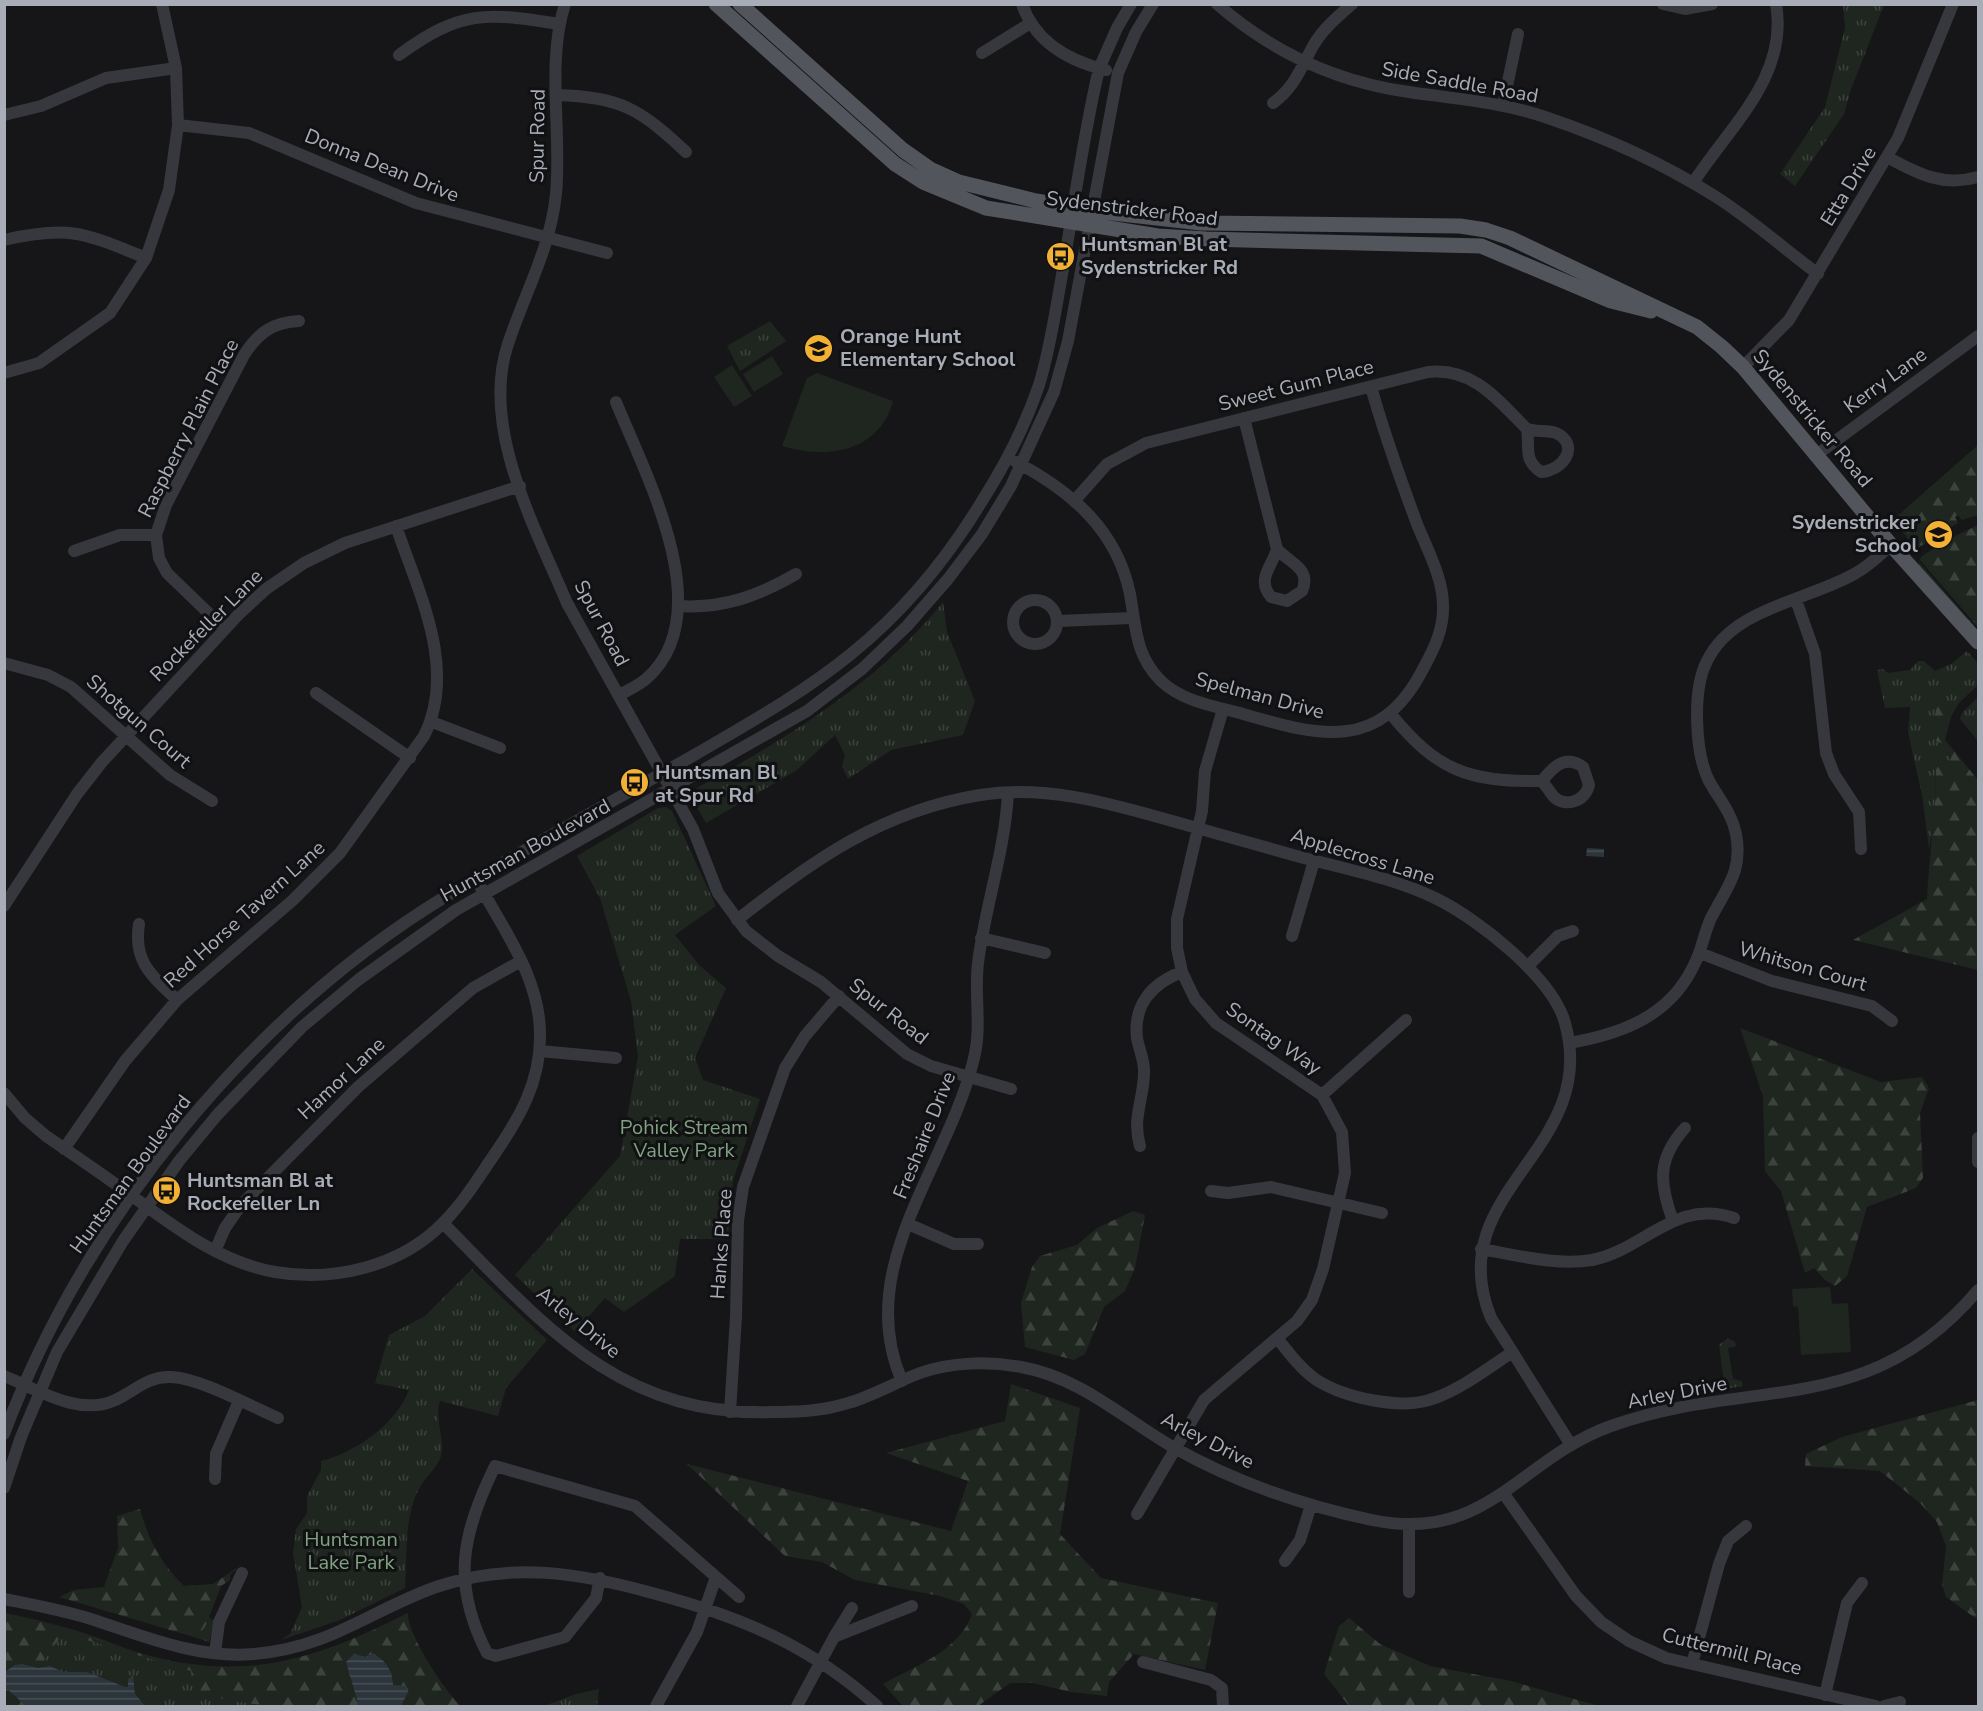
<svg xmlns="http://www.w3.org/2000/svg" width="1983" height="1711" viewBox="0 0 1983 1711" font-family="'Nunito Sans',sans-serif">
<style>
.grass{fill:url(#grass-tufts)}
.forest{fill:url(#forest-firs)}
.garden{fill:#1e261f}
.water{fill:url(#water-rules)}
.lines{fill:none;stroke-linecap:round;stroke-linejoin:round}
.minor{stroke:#37383d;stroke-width:12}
.major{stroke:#53555c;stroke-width:15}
.labels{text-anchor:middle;stroke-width:6;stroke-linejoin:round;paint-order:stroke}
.street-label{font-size:20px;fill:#a8adb8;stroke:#111113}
.poi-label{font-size:20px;font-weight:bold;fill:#a8adb8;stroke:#111113;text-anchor:start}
.park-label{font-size:20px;fill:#7fa381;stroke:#111113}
</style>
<defs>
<pattern id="grass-tufts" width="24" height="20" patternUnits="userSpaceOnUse" patternTransform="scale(1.5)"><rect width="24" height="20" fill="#1e261f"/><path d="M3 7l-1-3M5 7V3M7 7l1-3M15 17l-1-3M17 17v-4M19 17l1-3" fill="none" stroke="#3c433d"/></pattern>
<pattern id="forest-firs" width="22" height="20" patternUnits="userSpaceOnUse" patternTransform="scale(1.5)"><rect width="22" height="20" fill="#1e261f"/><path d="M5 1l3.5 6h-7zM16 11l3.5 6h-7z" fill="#3c433d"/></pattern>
<pattern id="water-rules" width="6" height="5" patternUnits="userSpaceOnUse" patternTransform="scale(1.5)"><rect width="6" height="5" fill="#2c353c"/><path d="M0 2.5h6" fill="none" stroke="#485056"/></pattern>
</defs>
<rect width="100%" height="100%" fill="#161618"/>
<path class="grass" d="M1843,5H1884L1851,89L1844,114L1795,186L1780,174L1825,107L1845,28Z
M770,321L786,341L740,371L727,346Z
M1894,519L1921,546L1917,548L1912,545Z
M1921,557L1978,623V627L1920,560Z
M1919,562L1978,630V635L1919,565Z
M943,602L947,632L975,701L963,735L891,750L848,779L842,766L845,755L835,735L797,770L706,823L693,801V794L697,788C788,737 877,684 943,602Z
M1967,651L1978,663V685L1958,704L1951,717L1945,705L1943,744L1951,759L1936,768L1934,825L1929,849L1922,795L1908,732L1910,707L1885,708L1877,670L1883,669L1888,673L1910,670L1918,661H1924L1935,671L1951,664Z
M1978,697V741L1960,719L1962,713Z
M666,807L672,811L716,906L675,935L700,966L726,988L695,1058L703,1080L760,1099L733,1181L728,1239H680L675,1276L624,1312L605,1298L575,1332L515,1275L620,1156L638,1057L631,1001L600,898L577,856L658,808Z
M472,1269L547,1340L506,1388L498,1416L440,1401C434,1418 445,1438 441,1456C438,1467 425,1477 420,1487C404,1515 407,1556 405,1588L340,1620L281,1640L290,1634L302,1607L293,1553L296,1529L307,1513V1496L321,1470V1461C355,1453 396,1424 409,1390L375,1383L389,1335L425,1316Z
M1728,1338L1735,1342L1736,1346L1728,1348L1733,1379L1742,1381L1743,1386L1725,1389L1719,1345Z
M5,1613C34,1619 64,1626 93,1636C115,1644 136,1653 158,1658C255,1681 323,1656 408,1613C406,1633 446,1693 461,1706H5Z
M208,1616L214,1621L209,1642L197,1638L206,1625Z
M599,1689L597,1706H544L576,1694Z"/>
<path class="forest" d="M1978,445V515L1962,520L1958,515L1955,517L1958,523L1921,546L1894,519Z
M1978,525V623L1921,557L1943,542Z
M1945,705L1951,717L1945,740L1978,780V970L1853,940L1927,899C1929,855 1936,812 1936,768L1951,759L1943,744L1935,740L1932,729L1937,706Z
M1740,1028L1881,1082L1922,1077L1929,1088L1920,1113L1923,1178L1916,1188L1867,1207L1847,1276L1835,1286L1825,1280L1814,1268L1805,1273L1781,1191L1765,1171L1763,1096Z
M1133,1211L1145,1215L1135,1268L1125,1291L1104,1307L1085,1354L1074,1360L1025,1347L1021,1303L1032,1267L1040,1256L1077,1245L1097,1228Z
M1011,1384L1080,1408L1060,1534L1101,1578L1218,1603L1205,1670L1134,1654L1109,1682L1107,1696L1071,1692L1033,1683H1010L978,1706H903L883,1684C915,1666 959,1651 972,1614L964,1604L940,1596L855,1580L822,1562L785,1556L687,1464L951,1531L968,1481L886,1453L1005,1421Z
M1978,1400V1620L1946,1597L1942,1585L1946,1546L1937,1522L1920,1503L1880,1471L1805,1466L1806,1454L1842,1437Z
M140,1509C148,1539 161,1564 184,1586L213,1584L237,1568L230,1575V1580L221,1586L206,1625L197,1638L59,1597L74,1590L104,1587L118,1548L117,1516Z
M5,1613C49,1623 88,1637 132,1651C240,1684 311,1662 408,1613C406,1633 446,1694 461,1706H401L408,1692L393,1685L392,1676L374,1654L346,1662L359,1706C312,1706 228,1711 192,1686L191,1671L63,1633L38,1668L15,1665L5,1672Z
M1349,1618L1380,1644L1430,1666L1511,1681L1599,1706H1349L1324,1674L1339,1626Z
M4,1687L26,1706H5Z"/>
<path class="garden" d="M772,356L783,374L754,392L743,374Z
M732,365L752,396L734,407L714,377Z
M817,373L893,401C880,452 826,460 782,446L807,378Z
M1830,1287L1832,1304L1848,1303L1851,1352L1801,1355L1798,1307L1793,1306L1792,1289Z"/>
<path class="water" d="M1587,848L1604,849V857L1586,856Z
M354,1654L367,1657L374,1654C387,1662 392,1670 393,1685L406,1686L408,1692L401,1706H359L346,1662Z
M22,1664L38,1668L50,1666L63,1672H87L125,1687H128V1679L133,1676L135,1694L145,1706H26L5,1687V1672L15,1665Z"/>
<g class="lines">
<path class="minor" d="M565,4C546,62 562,134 556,194C550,250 525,292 508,344C480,427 535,527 567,603L693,829L718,893L746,931L778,956L821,982L907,1054L931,1066L1011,1089
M1022,4C1035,42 1069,61 1106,70
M1217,4C1272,52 1337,82 1409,92C1456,99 1502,102 1548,118C1604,137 1662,163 1713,195C1750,218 1783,248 1818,274
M1663,4L1685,9L1712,4
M982,53L1029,24
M399,55C460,10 487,12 559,24
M557,95C621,97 640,109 686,152
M1273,103C1294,88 1301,68 1313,46C1323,29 1337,17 1352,4
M1503,105L1518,34
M4,115L41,106L106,78L176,68
M178,125L249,133L416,203L607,253
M1887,157C1918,174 1943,187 1978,177
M1693,183C1728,128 1789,77 1776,4
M4,240C71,225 84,233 146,258
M1743,367L1789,320L1898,138L1953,4
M4,373L39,363L110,313L146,258L169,190L178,125L176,68L162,4
M616,402C645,474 721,614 646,679C638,686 628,690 619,695
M1244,418L1277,549
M1815,456L1978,336
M1016,462C1071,491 1117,530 1130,594C1136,627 1135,655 1161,681C1182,701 1213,706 1240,713C1316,735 1379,755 1423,669C1434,649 1444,629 1443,605C1443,578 1427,549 1417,524C1400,478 1384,433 1371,387
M1075,500L1107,464L1146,443L1428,372C1473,367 1498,400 1527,429C1530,448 1523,460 1541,472C1565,470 1580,444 1556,433C1548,430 1536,432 1527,429
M1277,549C1289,563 1312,568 1302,591L1287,601L1271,597C1256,579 1272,567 1277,549Z
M74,551L120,535H156
M1013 622a22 22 0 1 1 44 0a22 22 0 1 1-44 0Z
M1796,600L1815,654L1826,753L1834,774L1859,812L1861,849
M678,606C723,609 758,596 796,574
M1058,621L1132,618
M225,629L167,573L159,558L156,535L166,505L244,355C258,333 273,322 299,321
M4,663L48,675L71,687L170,775L212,801
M316,693L410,758
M1390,713C1437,771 1468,782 1542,781C1546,786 1550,792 1554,797C1566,808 1585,801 1589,785L1583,767C1565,754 1553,767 1542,781
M432,722L500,748
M4,906L77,794L102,762L239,614L266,589L304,563L345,543L520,486
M737,920C813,860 882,811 980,795C1044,785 1105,802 1165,819C1208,831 1250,843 1293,855C1340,868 1392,877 1437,899C1478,919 1553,978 1565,1023C1601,1151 1439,1191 1491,1318L1571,1445
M139,924C133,962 152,976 177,1000
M1292,936L1314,861
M981,938L1045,953
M1700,953L1772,981L1872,1006L1892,1021
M1528,966L1558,936L1573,931
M1569,1043C1622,1034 1670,1016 1694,965C1702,950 1704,933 1711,918C1727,887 1743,871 1736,834C1732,813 1719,799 1709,781C1695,753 1692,690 1707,661C1733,607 1808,601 1856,573C1869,566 1880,555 1891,545
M540,1051L616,1058
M4,1093L25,1118L46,1136C77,1157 109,1179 139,1201C180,1231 223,1263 275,1272C333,1282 400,1267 443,1223C462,1204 477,1180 492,1158C519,1119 541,1082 540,1034C540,980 506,933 481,888
M1322,1095L1406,1020
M1978,1138V1162
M1140,1146C1132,1118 1143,1102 1144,1074C1145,1061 1139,1050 1137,1038C1133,1005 1152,983 1182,972
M64,1149L125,1061L177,1000L293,900L340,853L424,736C458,668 418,592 396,526
M1211,1191L1228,1193L1271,1187L1382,1213
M1673,1221C1659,1183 1657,1159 1685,1128
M443,1223C542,1323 618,1417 772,1412C798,1412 823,1411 848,1403C873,1396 896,1382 920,1373C951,1362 988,1361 1021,1367C1079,1377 1122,1417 1171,1446C1234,1482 1301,1505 1372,1520C1487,1544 1519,1459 1611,1426C1750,1376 1868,1421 1978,1290
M908,1224L954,1244H978
M1481,1249C1517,1255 1556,1266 1592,1260C1644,1250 1675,1198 1734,1218
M215,1251L225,1228L241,1205L358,1087L473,988L521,961
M1277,1338C1289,1353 1300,1368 1315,1379C1344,1398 1403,1411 1435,1398C1462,1388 1487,1369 1511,1353
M4,1376C37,1389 77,1416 113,1401C134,1392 147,1376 171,1377C200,1378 250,1406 278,1418
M902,1381C852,1267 949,1165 974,1058C982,1026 974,994 978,963C985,906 1005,851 1008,793
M730,1412L736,1317L738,1221L743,1187L785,1068L805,1036L839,996
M4,1434C85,1219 250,1015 448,895C529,846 614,801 696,754C749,723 803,693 851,654C903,612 947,559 982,501C1005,465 1025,426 1039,385C1049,353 1054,320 1060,286C1073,214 1082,140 1099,69L1117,28L1131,4
M215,1479L216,1454L239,1401
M4,1488L21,1437L57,1352L123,1241L179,1161L218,1114L302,1027L358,980L456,910L807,711L862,669L907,626L948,579L982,534L1011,486L1054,392L1068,341L1118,73L1136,32L1153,4
M1504,1494L1576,1596L1601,1622L1629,1641L1666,1658L1876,1706
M1137,1514L1204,1400L1297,1321L1312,1300L1323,1269L1345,1173L1342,1132L1322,1095L1216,1023L1195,999L1182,972L1177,948V919L1202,811L1205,771L1223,709
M1409,1524V1592
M1285,1561L1300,1540L1311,1505
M600,1578L596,1598L565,1637L496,1656L487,1653C451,1583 462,1534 495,1466L635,1506L739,1597
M4,1599C34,1605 62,1610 91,1619C143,1636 197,1659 254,1654C329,1648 369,1611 436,1587C512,1561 581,1573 656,1594C741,1617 811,1646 877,1706
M834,1637L852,1608
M215,1653L219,1622L242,1573
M1143,1662L1211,1680L1222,1688L1223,1706
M1692,1664L1719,1564L1728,1541L1746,1526
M1825,1695L1847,1603L1862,1583
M656,1706L697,1632L716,1577
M797,1706L834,1637L912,1606
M1884,1706L1900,1702"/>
<path class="major" d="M716,4L895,164L923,182L986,208L1158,236L1206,239L1481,246L1611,301L1651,311
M740,4L903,150L930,169L959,182L1036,201L1104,212L1201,223L1460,226L1486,230L1510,238L1697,327L1722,347L1743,367L1891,545L1978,642"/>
</g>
<defs>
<symbol id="bus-disc" viewBox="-11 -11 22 22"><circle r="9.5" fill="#f2b134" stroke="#111113"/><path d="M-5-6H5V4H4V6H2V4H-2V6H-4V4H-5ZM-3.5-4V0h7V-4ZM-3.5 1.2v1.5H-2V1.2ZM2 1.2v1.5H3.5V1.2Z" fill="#111"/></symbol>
<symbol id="school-disc" viewBox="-11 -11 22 22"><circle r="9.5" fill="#f2b134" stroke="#111113"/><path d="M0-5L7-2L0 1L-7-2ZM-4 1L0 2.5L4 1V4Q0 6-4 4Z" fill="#111"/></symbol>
</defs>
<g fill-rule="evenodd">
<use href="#bus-disc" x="1044" y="240" width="33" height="33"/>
<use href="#school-disc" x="802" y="332" width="33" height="33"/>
<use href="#school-disc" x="1922" y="518" width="33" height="33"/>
<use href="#bus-disc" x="618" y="766" width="33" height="33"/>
<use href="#bus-disc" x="150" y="1174" width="33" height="33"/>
</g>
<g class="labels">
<g class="street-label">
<text transform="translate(1460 82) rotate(10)" y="7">Side Saddle Road</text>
<text transform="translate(537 136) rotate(-89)" y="7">Spur Road</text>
<text transform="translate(382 165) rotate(22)" y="7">Donna Dean Drive</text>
<text transform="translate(1848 186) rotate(-59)" y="7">Etta Drive</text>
<text transform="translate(1132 208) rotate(7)" y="7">Sydenstricker Road</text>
<text transform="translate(1885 380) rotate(-36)" y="7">Kerry Lane</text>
<text transform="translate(1296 385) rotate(-14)" y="7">Sweet Gum Place</text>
<text transform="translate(1813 418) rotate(50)" y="7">Sydenstricker Road</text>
<text transform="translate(188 428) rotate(-63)" y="7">Raspberry Plain Place</text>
<text transform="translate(602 623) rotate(62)" y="7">Spur Road</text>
<text transform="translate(206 625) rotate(-45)" y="7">Rockefeller Lane</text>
<text transform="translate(1260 695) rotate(15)" y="7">Spelman Drive</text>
<text transform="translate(139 721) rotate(41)" y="7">Shotgun Court</text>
<text transform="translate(525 850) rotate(-29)" y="7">Huntsman Boulevard</text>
<text transform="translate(1363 856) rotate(17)" y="7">Applecross Lane</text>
<text transform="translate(244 914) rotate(-42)" y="7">Red Horse Tavern Lane</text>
<text transform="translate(1803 966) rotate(16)" y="7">Whitson Court</text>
<text transform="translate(889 1011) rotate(38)" y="7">Spur Road</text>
<text transform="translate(1274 1038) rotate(35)" y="7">Sontag Way</text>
<text transform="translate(341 1078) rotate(-43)" y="7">Hamor Lane</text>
<text transform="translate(924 1135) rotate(-68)" y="7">Freshaire Drive</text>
<text transform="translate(130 1174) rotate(-54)" y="7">Huntsman Boulevard</text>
<text transform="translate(721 1244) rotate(-86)" y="7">Hanks Place</text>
<text transform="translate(579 1322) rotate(39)" y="7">Arley Drive</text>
<text transform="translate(1677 1392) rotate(-11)" y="7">Arley Drive</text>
<text transform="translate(1208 1440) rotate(27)" y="7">Arley Drive</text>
<text transform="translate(1732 1651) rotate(14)" y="7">Cuttermill Place</text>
</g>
<g class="poi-label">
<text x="1081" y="251">Huntsman Bl at<tspan x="1081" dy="23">Sydenstricker Rd</tspan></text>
<text x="840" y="343">Orange Hunt<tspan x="840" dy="23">Elementary School</tspan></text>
<text x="1918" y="529" text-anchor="end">Sydenstricker<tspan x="1918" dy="23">School</tspan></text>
<text x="655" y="779">Huntsman Bl<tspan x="655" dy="23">at Spur Rd</tspan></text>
<text x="187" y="1187">Huntsman Bl at<tspan x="187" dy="23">Rockefeller Ln</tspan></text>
</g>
<g class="park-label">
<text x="684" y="1134">Pohick Stream<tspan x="684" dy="23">Valley Park</tspan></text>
<text x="351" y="1546">Huntsman<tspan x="351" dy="23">Lake Park</tspan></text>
</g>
</g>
<rect width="1983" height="1711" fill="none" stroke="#a8adb8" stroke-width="12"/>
</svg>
